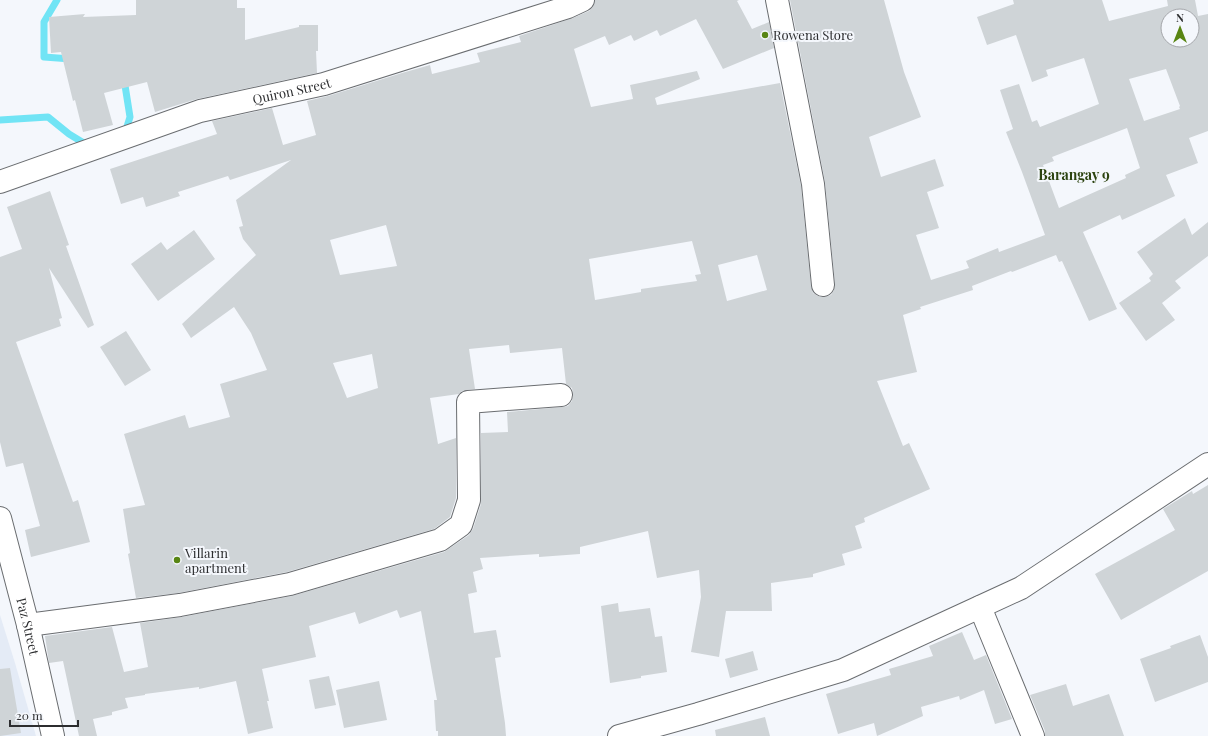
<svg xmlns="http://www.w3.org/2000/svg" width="1208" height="736" viewBox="0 0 1208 736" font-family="'Playfair Display',serif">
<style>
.built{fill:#e4ebf6}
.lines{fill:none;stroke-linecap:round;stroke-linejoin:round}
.stream{stroke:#71e4f5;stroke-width:7}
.building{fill:#cfd4d7;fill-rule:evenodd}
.minor-casing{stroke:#6a6d70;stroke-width:24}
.minor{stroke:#fff;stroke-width:22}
.poi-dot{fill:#588513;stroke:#f4f7fc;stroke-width:1.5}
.labels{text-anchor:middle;stroke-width:4;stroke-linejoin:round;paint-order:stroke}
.poi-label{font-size:13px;fill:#2c2d2f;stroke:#f4f7fc;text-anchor:start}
.street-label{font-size:13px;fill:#2c2d2f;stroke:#f4f7fc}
.neighbourhood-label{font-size:14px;font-weight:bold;fill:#2c4310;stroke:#f4f7fc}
</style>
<rect width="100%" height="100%" fill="#f4f7fc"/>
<path class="built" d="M0,615L15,663L36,736H0Z"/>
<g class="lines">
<path class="stream" d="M57,0L44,22V57L71,59
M124,79L130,117L125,133
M0,120L48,117L69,134L87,145L90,144"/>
</g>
<path class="building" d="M136,0H237V8H245V40L299,27V25H318V51H316L317,73L197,99L155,112L147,82L104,93L113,125L83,132L75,100L73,101L61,52L51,53L49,17L85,14L83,17L136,15Z
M595,0H739L737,1L752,29L769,22L774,48L723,69L696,19L660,36L657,30L634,41L631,35L609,45L605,36L574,49L591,107L633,99L630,85L697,71L700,79L655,98L657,105L780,83L801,186L811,286L813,293L818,296L825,297L831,295L834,290L835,284L825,182L790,0H884L904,72L921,117L869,137L881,177L935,159L944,186L927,192L939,228L916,235L931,280L969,268L966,261L998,248L999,252L1045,235L1022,172L1006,132L1013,129L1000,90L1019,84L1032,122L1037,120L1040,127L1099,104L1084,58L1046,70L1048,76L1032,82L1016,35L987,45L977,17L1014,4L1013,0H1102L1109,21L1168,6L1167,0H1195L1198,16L1208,14V131L1189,138L1198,163L1166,175L1175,196L1122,220L1120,215L1083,232L1117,309L1089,321L1062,261L1059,262L1056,255L1012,272L1011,271L972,286L973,290L920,307L921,309L903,315L917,372L877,381L903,446L909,443L930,489L864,518L865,522L855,526L862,548L842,554L845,565L813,574V577L771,583L772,611H726L719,657L691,652L701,597L699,570L657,578L648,531L580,547V554L539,557V554L480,558L483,569L473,572L477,592L468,594L474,633L496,630L501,657L495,658L505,723L506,736H438V731H436L434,700H437L421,611L400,618L397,610L359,624L355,612L309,626L316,657L262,669L269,701H267L273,728L248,734L236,681L199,689V687L145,694V695L125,698L128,708L112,712V715L93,719L97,736H79L63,661L49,663L45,636L112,627L124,672L148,667L140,623L182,617L292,596L444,552L469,535L473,529L481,504V433L508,432L507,412L562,407L568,406L572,401L573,394L572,388L566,384L562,348L510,353L509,345L469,349L475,389L467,390L462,391L459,394L430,398L438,444L456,438V498L450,517L434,529L287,572L178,593L136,598L128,554L130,553L123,509L145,505L124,434L185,415L189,428L230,417L220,384L267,370L251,333L234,307L191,338L182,324L256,255L243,239L239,227L243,226L236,200L291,160L230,180L228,176L178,192L180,196L146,207L143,197L121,204L110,169L217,134L212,121L272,108L283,145L316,135L307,101L328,96L402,73L430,65L432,74L480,62L477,53L521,42L519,36L573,18L589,11L593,7ZM1168,16H1192V40H1168ZM1166,69L1180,106L1179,107L1180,109L1144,121L1129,79ZM1127,128L1140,168L1125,175L1126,178L1059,208L1043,165L1054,161L1052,157ZM386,225L397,266L340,275L330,240ZM692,241L701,274L695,275L697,281L641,289V292L595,300L589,259ZM757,255L767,290L727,301L718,265ZM372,354L378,388L347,398L333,363Z
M50,191L69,245L66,246L94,325L88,328L49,268L62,318L59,319L61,326L16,342L73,502L78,500L90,542L31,557L25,530L40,526L23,463L6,467L0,442V257L22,249L7,207Z
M1185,218L1192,235L1208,222V256L1175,281L1181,288L1162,303L1175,320L1146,341L1119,303L1151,281L1149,278L1153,274L1137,252Z
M194,230L215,259L158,301L131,264L161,242L167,250Z
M126,331L151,370L125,386L100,347Z
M1208,485V571L1121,620L1095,574L1175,530L1163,509L1192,491L1193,494Z
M618,603L619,612L650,608L655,637L662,636L667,672L641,676V678L610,683L601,606Z
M962,632L974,660L986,655L1012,719L995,724L984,690L960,700L959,696L921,707L923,716L877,736L874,723L838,734L826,694L891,675L889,669L933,656L929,646Z
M1200,635L1208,657V682L1155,702L1140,659L1171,648L1170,646Z
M753,651L758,670L730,678L725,659Z
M10,668L21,733L0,736V669Z
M329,676L336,705L315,709L309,680Z
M379,681L387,720L344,728L336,690Z
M1066,684L1073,706L1109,694L1124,736H1045V731L1030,695Z
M765,717L770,736H716L715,730Z"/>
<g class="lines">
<defs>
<g id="minor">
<path d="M777,0L813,184L823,285"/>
<path id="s1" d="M0,182L200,111L324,84L568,7L583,0"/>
<path id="s2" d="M0,518L28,625L53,736"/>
<path d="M980,607L1033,736"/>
<path d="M28,625L180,605L290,584L440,540L461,525L469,500L468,402L561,395"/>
<path d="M619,736L698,714L843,670L1021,588L1208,464"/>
</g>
</defs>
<use href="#minor" class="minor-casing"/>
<use href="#minor" class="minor"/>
</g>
<g class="poi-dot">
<circle cx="765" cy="35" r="4"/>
<circle cx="177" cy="560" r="4"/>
</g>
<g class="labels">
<g class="poi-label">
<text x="773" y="40">Rowena Store</text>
<text x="185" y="558">Villarin<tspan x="185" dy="15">apartment</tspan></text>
</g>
<g class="street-label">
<text dy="5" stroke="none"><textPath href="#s1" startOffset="306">Quiron Street</textPath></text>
<text dy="5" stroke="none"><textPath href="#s2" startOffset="112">Paz Street</textPath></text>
</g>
<g class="neighbourhood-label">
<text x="1074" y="180">Barangay 9</text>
</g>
</g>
<g transform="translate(1180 28)"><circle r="19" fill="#f4f7fc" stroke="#a4a6aa"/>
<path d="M0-3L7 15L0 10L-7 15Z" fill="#588513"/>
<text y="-6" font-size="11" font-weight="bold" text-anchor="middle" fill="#2c2d2f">N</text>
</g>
<path d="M10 720v6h68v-6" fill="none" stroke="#2c2d2f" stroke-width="2"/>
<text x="16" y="720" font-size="12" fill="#2c2d2f" stroke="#f4f7fc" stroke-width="3" paint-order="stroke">20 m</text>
</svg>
